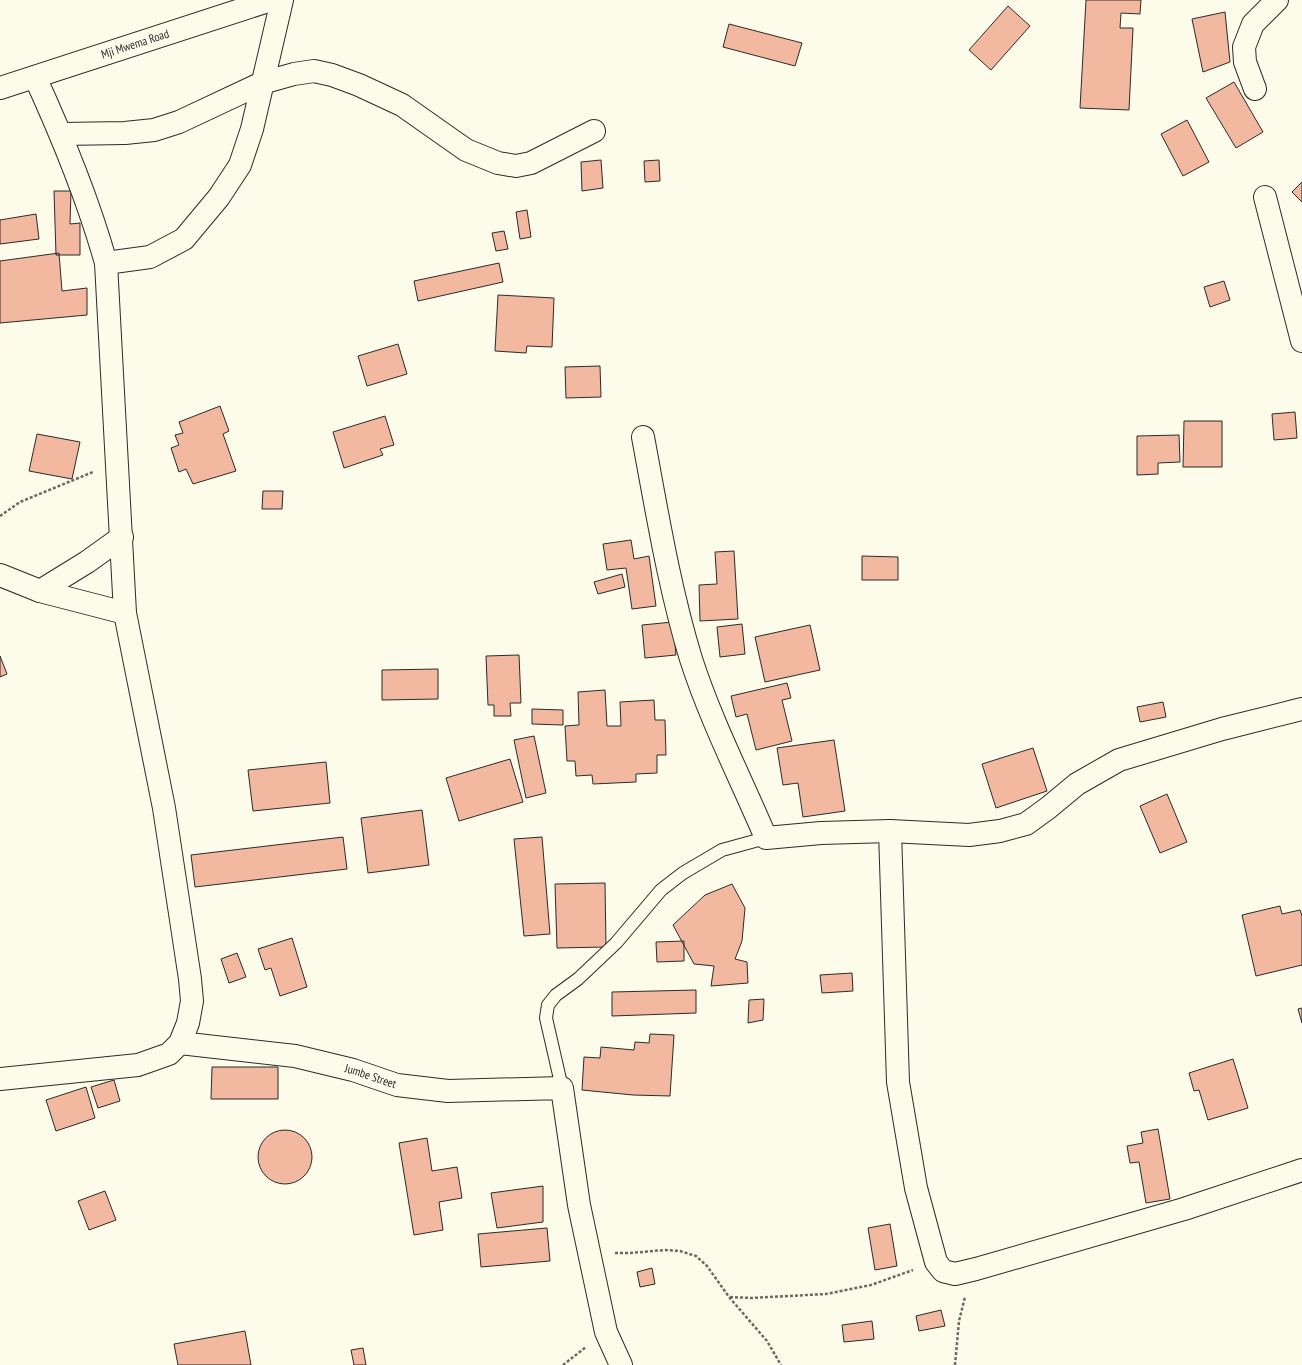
<svg xmlns="http://www.w3.org/2000/svg" width="1302" height="1365" viewBox="0 0 1302 1365" font-family="'PT Sans Narrow',sans-serif">
<style>
.building{fill:#f2b8a0;stroke:#2b2b2b}
.lines{fill:none;stroke-linecap:round;stroke-linejoin:round}
.lane-casing{stroke:#2b2b2b;stroke-width:14}
.street-casing{stroke:#2b2b2b;stroke-width:24}
.secondary-casing{stroke:#2b2b2b;stroke-width:24}
.path{stroke:#6a6964;stroke-width:2.5;stroke-dasharray:3 2;stroke-linecap:butt}
.lane{stroke:#fdfbea;stroke-width:12}
.street{stroke:#fdfbea;stroke-width:22}
.secondary{stroke:#fdfbea;stroke-width:22}
.labels{text-anchor:middle;stroke-width:3;stroke-linejoin:round;paint-order:stroke}
.street-label{font-size:12px;fill:#2b2b2b;stroke:#fdfbea}
</style>
<rect width="100%" height="100%" fill="#fdfbea"/>
<path class="building" d="M1086,0H1141L1140,14L1121,13L1120,28H1133L1129,110L1080,108Z
M1008,6L1030,26L991,70L969,50Z
M1225,12L1230,62L1203,72L1192,19Z
M729,24L802,43L795,66L723,47Z
M1234,82L1263,132L1236,148L1206,98Z
M1187,120L1209,162L1183,176L1161,134Z
M601,160L603,188L582,191L581,162Z
M659,160L660,181L645,182L644,161Z
M1302,182V202L1292,192Z
M54,191H71L70,224L80,223V255H56Z
M527,210L531,237L520,239L516,212Z
M36,214L39,239L0,244V220Z
M504,231L508,249L496,251L492,233Z
M59,253L62,291L87,288V315L0,323V261Z
M499,263L503,282L418,301L414,281Z
M1224,281L1230,300L1210,307L1204,287Z
M498,295L554,298L552,347L527,346L526,353L495,351Z
M398,344L407,374L367,386L358,356Z
M600,366L601,397L566,398L565,367Z
M220,406L229,431L223,434L236,471L193,484L186,469L179,472L171,448L179,445L175,435L183,433L179,422Z
M1295,412L1297,438L1274,440L1272,414Z
M385,416L394,445L380,449L383,455L344,468L333,432Z
M1184,421H1222V467H1183Z
M37,434L80,442L72,479L29,471Z
M1179,435L1180,462L1158,463V474L1137,475V436Z
M263,491H283L282,509H262Z
M631,540L634,559L649,556L656,606L632,609L626,568L607,570L603,544Z
M734,551L738,619L700,621L699,585L717,584L715,552Z
M862,556L898,557V580H862Z
M622,574L625,587L598,594L594,582Z
M673,622L676,655L645,658L642,625Z
M742,624L745,654L720,657L717,627Z
M810,625L820,670L765,682L755,637Z
M519,655L521,703H510L511,716H494V705H488L486,656Z
M0,656L7,674L0,677Z
M438,669V699L382,700V670Z
M787,683L791,698L782,700L792,741L756,750L747,714L736,717L731,696Z
M605,690L607,726H621L620,702L654,700L655,720H665L666,755H657V773L636,774V782L593,784L592,775L576,776L575,761H567L565,726L579,725L578,692Z
M1163,702L1166,717L1140,722L1137,707Z
M532,709L563,710V725L532,724Z
M534,736L546,793L526,798L514,740Z
M834,740L845,811L803,817L798,783L783,785L777,748Z
M1033,748L1047,791L996,808L982,764Z
M510,759L523,802L459,821L446,778Z
M326,762L330,803L253,811L248,770Z
M1167,794L1187,842L1160,853L1140,806Z
M422,810L429,865L368,873L361,818Z
M343,837L347,869L195,887L191,855Z
M542,837L550,934L524,936L514,839Z
M605,883L606,947L557,948L555,884Z
M732,884L745,908L742,941L735,959L747,962L748,983L711,986L714,966L694,964L673,925L705,895Z
M1280,906L1282,914L1300,910L1302,916V965L1256,976L1242,915Z
M292,938L307,987L280,996L271,968L265,970L258,949Z
M684,941V961L657,962L656,942Z
M237,953L246,977L229,983L221,959Z
M852,973L853,991L822,993L820,975Z
M696,990V1013L612,1016V992Z
M764,999L763,1020L748,1023L749,1000Z
M1302,1008V1023L1298,1009Z
M650,1034L674,1035L670,1096L633,1095L582,1090L584,1057L600,1058L601,1047L634,1050L635,1042L649,1043Z
M1233,1059L1248,1108L1208,1120L1199,1090L1194,1091L1189,1073Z
M212,1067H278V1099H211Z
M114,1080L120,1101L98,1108L91,1087Z
M86,1087L95,1118L56,1131L46,1100Z
M1158,1129L1170,1199L1146,1203L1139,1162L1130,1163L1127,1146L1143,1143L1141,1132Z
M258 1157a27 27 0 1 1 54 0a27 27 0 1 1-54 0Z
M427,1138L432,1171L457,1167L462,1198L439,1202L443,1230L414,1235L399,1143Z
M543,1186V1222L497,1228L491,1193Z
M105,1191L116,1220L89,1230L78,1201Z
M890,1224L897,1266L875,1270L868,1228Z
M547,1228L550,1261L481,1267L478,1234Z
M652,1268L655,1284L640,1287L637,1272Z
M941,1310L945,1326L919,1331L916,1316Z
M872,1321L874,1339L844,1342L842,1325Z
M245,1331L251,1365H178L174,1344Z
M363,1348L366,1365H354L351,1350Z"/>
<g class="lines">
<defs>
<path id="lane" d="M562,1088L546,1018L548,1005L556,995L578,979L616,943L661,890L683,873L722,850L766,838"/>
<g id="street">
<path d="M1255,89L1245,62L1244,47L1253,24L1277,0"/>
<path d="M61,134L125,133L154,130L179,122L262,83L294,74L314,71L332,75L359,85L402,105L466,150L498,163L516,166L531,163L594,131"/>
<path d="M1265,197L1302,341"/>
<path d="M106,263L150,257L184,239L219,197L240,165L252,129L282,0"/>
<path d="M643,437C657,512 669,587 691,659C711,721 741,779 766,838L821,833L890,831L969,835L1000,831L1026,824L1048,808L1077,784L1119,760L1222,729L1302,709"/>
<path d="M0,575L40,591L125,613"/>
<path d="M40,591L87,562L122,537"/>
<path d="M890,831L898,1082L916,1188L936,1262L943,1271L955,1274L976,1269L1184,1209L1302,1170"/>
<path id="s1" d="M180,1043L295,1056L353,1070L397,1085L448,1091L562,1088L579,1205L606,1332L621,1365"/>
<path d="M0,1079L138,1065L169,1054L180,1043L188,1023L192,1001L190,979L164,808L125,613L106,263C88,199 63,138 35,77"/>
</g>
<g id="secondary">
<path id="s2" d="M0,88L271,0"/>
</g>
</defs>
<use href="#lane" class="lane-casing"/>
<use href="#street" class="street-casing"/>
<use href="#secondary" class="secondary-casing"/>
<path class="path" d="M0,516L20,502L93,472
M615,1253H630L665,1250L680,1251L696,1256L707,1266L729,1297L767,1341L781,1365
M730,1297L751,1298L826,1294L871,1285L913,1270
M563,1365L586,1347
M955,1365L959,1321L965,1297"/>
<use href="#lane" class="lane"/>
<use href="#street" class="street"/>
<use href="#secondary" class="secondary"/>
</g>
<g class="labels">
<g class="street-label">
<text dy="4" stroke="none"><textPath href="#s2" startOffset="142">Mji Mwema Road</textPath></text>
<text dy="4" stroke="none"><textPath href="#s1" startOffset="194">Jumbe Street</textPath></text>
</g>
</g>
</svg>
